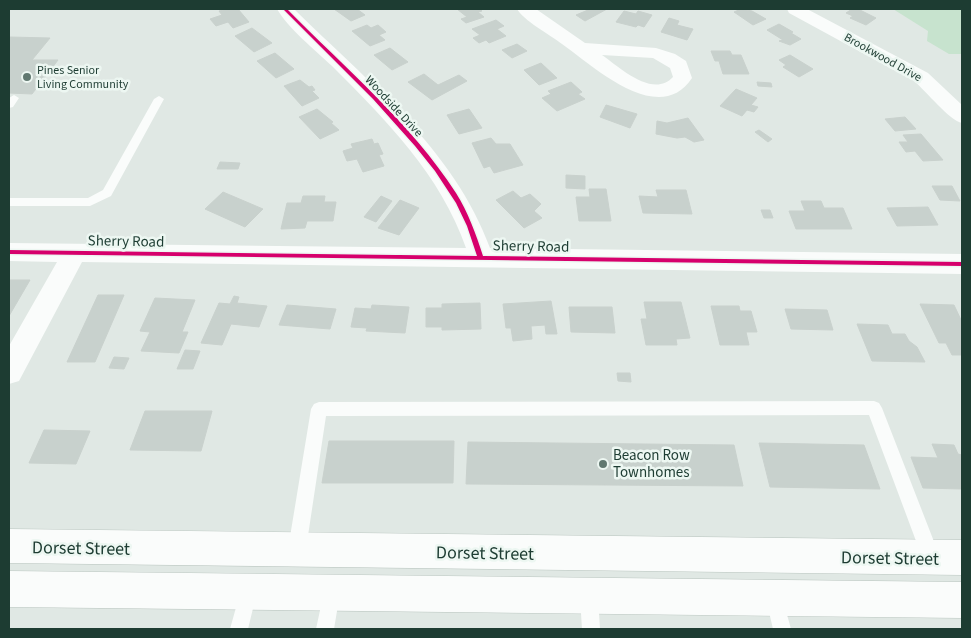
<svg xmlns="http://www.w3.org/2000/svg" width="971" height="638" viewBox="0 0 971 638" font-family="'Source Sans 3',sans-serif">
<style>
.green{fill:#c7e3ce}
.building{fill:#c8d1cd;stroke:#c9d1cd}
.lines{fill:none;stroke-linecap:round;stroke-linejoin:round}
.secondary-casing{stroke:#b9c5bf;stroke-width:1}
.lane{fill:#fafcfb;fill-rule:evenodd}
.street{fill:#fafcfb;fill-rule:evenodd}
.secondary{fill:#fafcfb;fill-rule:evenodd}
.cycleway-casing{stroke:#edf7f2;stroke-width:3}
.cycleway{fill:#d6006c;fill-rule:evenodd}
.poi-dot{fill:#617870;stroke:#edf7f2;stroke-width:2}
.labels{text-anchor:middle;stroke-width:5;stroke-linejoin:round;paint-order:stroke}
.far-street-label{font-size:12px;fill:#1d3c32;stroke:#edf7f2}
.far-poi-label{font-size:12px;fill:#1d3c32;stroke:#edf7f2;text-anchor:start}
.street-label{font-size:15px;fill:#1d3c32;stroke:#edf7f2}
.poi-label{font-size:15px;fill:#1d3c32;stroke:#edf7f2;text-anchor:start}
.near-street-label{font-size:18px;fill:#1d3c32;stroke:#edf7f2}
</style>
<rect width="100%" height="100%" fill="#e0e8e4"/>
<path class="green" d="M893,9H962V54H949L927,41L928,31Z"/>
<path class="building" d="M228,9H238L249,22L233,28L228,22L216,26L210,19L222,15L219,11Z
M334,9H357L365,15L351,21Z
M457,9H480L482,11L478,12L484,17L466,23L461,19L467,17Z
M586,9H607L585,21L576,15L588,10Z
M741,9L752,11L766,19L753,25L734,12Z
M852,9H858L876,18L866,25L850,18L853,16L846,13Z
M624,11L636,14L638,11L652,15L644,27L638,25L636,27L616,22Z
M669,18L679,21L677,25L693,29L687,40L661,32Z
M496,20L504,26L497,29L506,36L489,43L486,40L479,43L473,38L480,35L472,29Z
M779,24L793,32L791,33L801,39L790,45L779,41L783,40L767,30Z
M367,25L371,28L378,25L386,32L379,35L385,40L370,46L352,31Z
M252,28L272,43L254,52L235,36Z
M9,37L50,38L32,60H58L32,94L9,93Z
M517,44L527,51L512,58L502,50Z
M390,48L408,62L392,70L374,55Z
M711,51H730L732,55H741L749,74H723L719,61H715Z
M275,53L294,69L276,78L257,61Z
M790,55L813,69L799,77L783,67L786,65L779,60Z
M541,63L557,78L539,85L524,70Z
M424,74L438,85L459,75L467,81L432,100L408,82Z
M300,80L309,87L312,86L315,90L312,91L319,98L302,106L284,86Z
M571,82L582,92L578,94L585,99L557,111L542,98L551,94L548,91Z
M757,82L771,83L772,87L758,86Z
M736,89L757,98L751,105L758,107L754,112L747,110L742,116L720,106Z
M606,105L637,114L630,128L600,117Z
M317,109L333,122L331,123L339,130L320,139L299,117Z
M469,109L482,128L459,134L447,115Z
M905,117L916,129L895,131L885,119Z
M688,118L704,140L694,142L685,137L677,138L656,134L657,121L667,123Z
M759,130L772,139L768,142L755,132Z
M921,134L943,160L923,161L915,151L906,152L899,142H908L903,135Z
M491,138L496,144H510L523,165L494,173L490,166L484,168L472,143Z
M372,139L374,144L378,143L383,154L379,155L384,166L363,172L357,159L347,161L343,151L353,148L351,144Z
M220,162L240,163L238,169H217Z
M566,175L585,176V189L566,188Z
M932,186H952L960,201L940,200Z
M589,189H606L611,221H579L576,197H590Z
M656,190H686L692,214L643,213L639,196L658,197Z
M513,191L521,198L530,194L541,204L534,211L542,218L524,228L496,200Z
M223,192L263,209L245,227L205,209Z
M303,196H325L324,202H336L333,221H307L305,228L281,229L287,203H301Z
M381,196L392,201L376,222L364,217Z
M400,200L419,208L399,235L378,228Z
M801,201H821L824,208H843L852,229H796L789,211H805Z
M928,207L938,225L897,226L887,208Z
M761,210H770L773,218H764Z
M9,280H30L9,316Z
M98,295H124L95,362H67Z
M234,296L239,297L237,303L267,306L259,327L231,324L222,345L201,343L219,303L230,304Z
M155,298L195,300L182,332H188L179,353L141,351L150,332L140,331Z
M551,301L557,334H546L545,325L531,326L532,339L513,341L511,328H506L503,304Z
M644,302H681L690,338L676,339L677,345H646L641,319H647Z
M480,303L481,329L442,330V327H426V308H442V304Z
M920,304L954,305L962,322V355H952L946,343H939Z
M287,305L336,309L330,329L279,325Z
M372,305L409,307L405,333L366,331L367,328L351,327L355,308L371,309Z
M711,306H739L740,311H751L757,332H746L749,345H720Z
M569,307H612L615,333L571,332Z
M785,309L827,310L833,330L791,329Z
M857,324L888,325L892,334H905L909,341L917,347L925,362L872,361Z
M185,350L200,351L193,369H177Z
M114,357L129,358L124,369L109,368Z
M617,373H630L631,382L618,381Z
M145,411H212L201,451L130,450Z
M44,430L90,431L76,464L29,463Z
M329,441H454L453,483H322Z
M468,442L734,445L743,486L466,484Z
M759,443L864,445L880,489L770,487Z
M932,444L954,445L958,454L962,455V489L923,488L911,457L938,458Z"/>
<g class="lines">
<defs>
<path id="secondary" d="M9,529L962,540V575L9,563Z
M9,571L962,582V618L9,607Z"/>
</defs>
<use href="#secondary" class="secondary-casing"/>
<path class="lane" d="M14,95L19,98L13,107L9,108V98Z
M159,96L164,99L111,196L90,206H9V198H88L103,190L154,99Z
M874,401L879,403L882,408L940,557L937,563L931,566L925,563L922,557L869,415L326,416L306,549L303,555L297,558L291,555L288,549L311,409L314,404L319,402Z
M248,583L254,586L257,592L248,629H230L242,586Z
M331,584L337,587L340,593L334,629H316L325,587Z
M589,588L595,591L598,597L600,629H582L580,597L583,591Z
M775,590L781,593L791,629H773L766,599L769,593Z"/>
<path class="street" d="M277,9H294C367,81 454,149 490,248L962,254V274L82,262L19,381L9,384V346L57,262L9,261V243L466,248C441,175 385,119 332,66C315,50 288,28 277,9Z
M517,9H536L585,43L656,48L675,54L686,61L692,78C659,128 593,66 562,44C550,35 523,20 517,9ZM602,55L653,58L670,68L673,77C653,99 619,67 602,55Z
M787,9H807L928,73L962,105V123C950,121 926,91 914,81L789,13Z"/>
<use href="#secondary" class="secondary"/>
<defs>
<path id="cycleway" d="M283,9H287C345,68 411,123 456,193C468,212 476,234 483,256L962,262V266L9,254V250L477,256L467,226L456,203L435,171L415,146L373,99Z"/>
</defs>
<use href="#cycleway" class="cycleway-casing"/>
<use href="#cycleway" class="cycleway"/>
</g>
<g class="poi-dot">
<circle cx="27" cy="77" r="5"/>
<circle cx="603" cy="464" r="5"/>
</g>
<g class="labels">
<g class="far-street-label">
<text transform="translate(883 57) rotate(29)" y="4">Brookwood Drive</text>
<text transform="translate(394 106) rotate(47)" y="4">Woodside Drive</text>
</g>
<g class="far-poi-label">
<text x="37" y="74">Pines Senior<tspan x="37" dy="14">Living Community</tspan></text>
</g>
<g class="street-label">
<text transform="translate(126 241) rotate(1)" y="5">Sherry Road</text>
<text transform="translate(531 246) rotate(1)" y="5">Sherry Road</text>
</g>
<g class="poi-label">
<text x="613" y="460">Beacon Row<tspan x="613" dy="17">Townhomes</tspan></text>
</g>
<g class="near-street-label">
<text transform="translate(81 548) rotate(1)" y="6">Dorset Street</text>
<text transform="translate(485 553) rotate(1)" y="6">Dorset Street</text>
<text transform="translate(890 558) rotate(1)" y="6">Dorset Street</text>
</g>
</g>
<rect width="971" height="638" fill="none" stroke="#1d3c32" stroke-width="20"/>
</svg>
